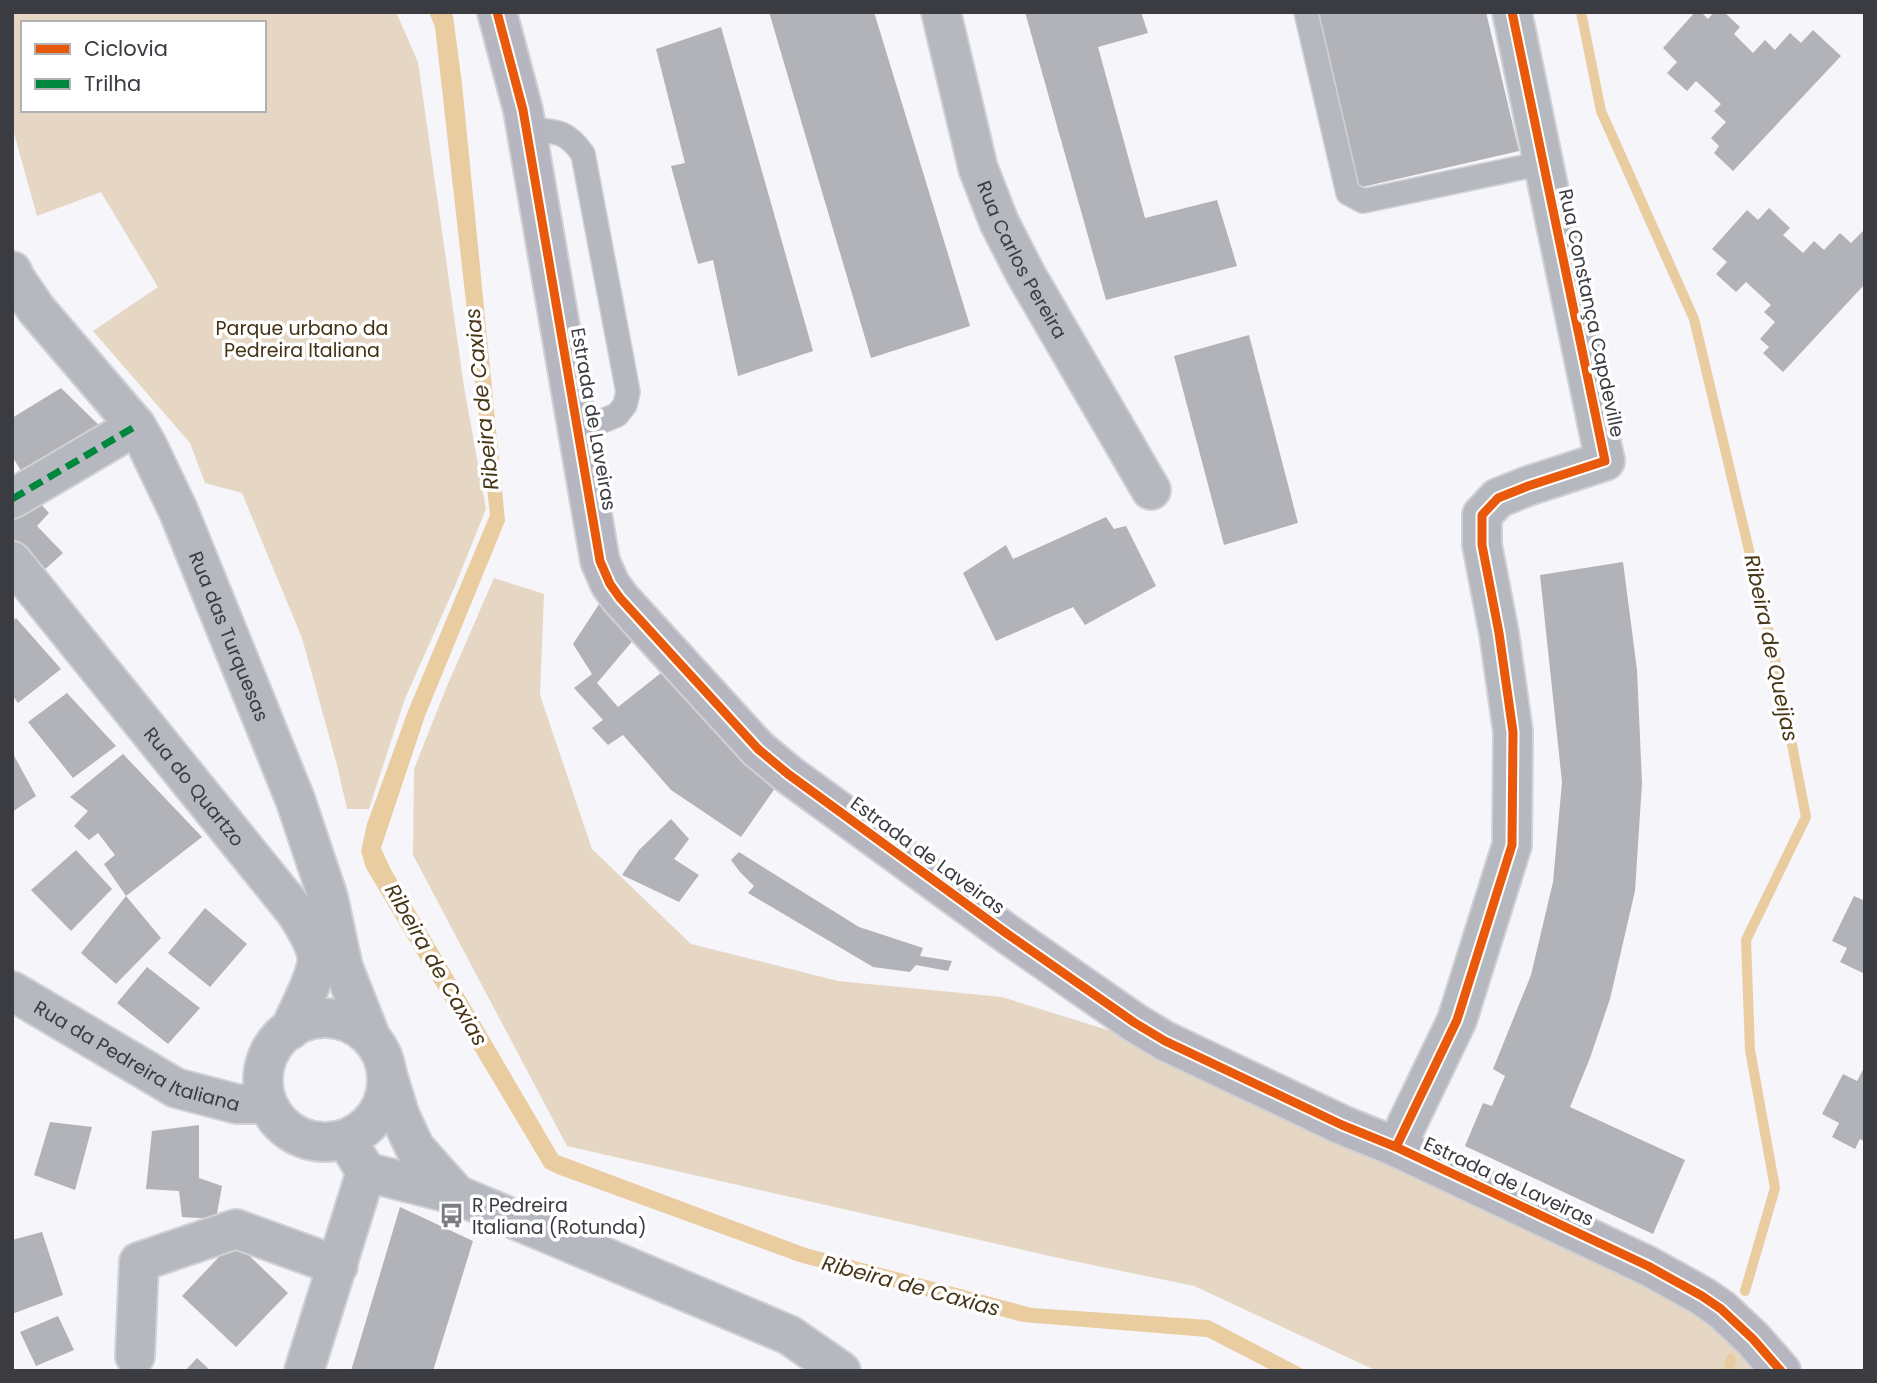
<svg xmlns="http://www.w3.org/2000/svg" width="1877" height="1383" viewBox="0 0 1877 1383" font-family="Poppins,sans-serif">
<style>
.green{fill:#e5d7c3;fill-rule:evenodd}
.water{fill:#e9cc9f}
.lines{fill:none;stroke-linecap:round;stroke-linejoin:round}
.stream{stroke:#e9cc9f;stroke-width:10}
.building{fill:#b2b3b8}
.lane-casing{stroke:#d1d1d4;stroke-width:26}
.street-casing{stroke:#d1d1d4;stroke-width:42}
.secondary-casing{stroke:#d1d1d4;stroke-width:42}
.lane{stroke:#b6b8c0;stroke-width:23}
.street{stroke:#b6b8c0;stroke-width:38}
.secondary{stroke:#b5b6c0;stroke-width:38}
.quiet{stroke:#00873e;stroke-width:7;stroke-dasharray:14 7;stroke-linecap:butt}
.cycleway-casing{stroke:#fff;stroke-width:13}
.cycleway{stroke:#e8590c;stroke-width:9}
.labels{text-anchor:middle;stroke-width:7;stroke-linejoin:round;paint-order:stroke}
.street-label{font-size:19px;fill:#3b3c42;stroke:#fff}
.park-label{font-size:19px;fill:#423113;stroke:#fff}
.poi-label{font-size:19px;fill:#3b3c42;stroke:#fff;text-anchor:start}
.water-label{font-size:21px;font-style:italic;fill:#463517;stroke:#fff}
</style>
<rect width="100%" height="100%" fill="#f5f5fa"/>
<path class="green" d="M12,12H396L418,62L464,387L486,509L455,586L404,701L369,809H347L337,765L302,638L242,493L205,483L190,443L93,331L158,287L101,192L37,216L12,126ZM23,23H264V110H23Z
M494,578L544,594L540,695L592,849L691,944L838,981L1002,997L1114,1032L1452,1190L1711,1318L1754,1371H1377L1194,1286L1054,1257L567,1146L413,855L414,769L447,686Z"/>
<path class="water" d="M429,12H451L453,16L462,84L505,521L425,716L381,848L390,868L558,1155L806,1248L1032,1308L1209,1320L1307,1371H1273L1207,1337L1023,1322L799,1262L557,1174L545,1168L366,868L361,851L367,824L408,711L490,515L435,27Z"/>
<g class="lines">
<path class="stream" d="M1581,12L1601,111L1694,319L1778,672L1806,817L1746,940L1750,1050L1775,1188L1745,1291
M1728,1371L1731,1359"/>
</g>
<path class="building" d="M769,12H874L970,326L871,358Z
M1025,12H1141L1148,33L1098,47L1145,218L1217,200L1237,266L1106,300Z
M1318,12H1486L1519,151L1358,188Z
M1695,12H1701L1708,19L1714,12H1724L1740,27L1734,34L1753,53L1765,40L1775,50L1790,33L1801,43L1813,30L1841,56L1733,171L1714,153L1719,146L1711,138L1726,122L1714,111L1721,104L1696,81L1687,91L1667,73L1677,62L1663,48Z
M721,27L813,351L738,376L713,260L698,264L671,166L685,163L656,49Z
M1769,208L1790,228L1783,235L1803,253L1814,241L1824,250L1840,233L1851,243L1863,231L1865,232V284L1783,372L1763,353L1769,347L1760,339L1775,322L1764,312L1771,305L1746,282L1736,292L1716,274L1727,262L1712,249L1747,210L1758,220Z
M1249,335L1298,523L1224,545L1174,356Z
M61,388L108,434L26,479L12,456V418Z
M30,492L49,513L37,526L63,553L42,572L12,540V504Z
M1106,517L1114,529L1126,526L1156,586L1085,625L1073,607L996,641L963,573L1006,545L1013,559Z
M1623,562L1637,670L1642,783L1635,891L1610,999L1590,1058L1570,1107L1685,1160L1653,1234L1465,1146L1483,1103L1492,1106L1505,1076L1493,1069L1531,975L1553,882L1562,782L1540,575Z
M603,598L635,638L597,683L618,707L666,669L780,781L741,837L671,790L623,735L608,745L592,728L603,720L574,688L592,674L573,644Z
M16,618L61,669L18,703L12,695V622Z
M67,693L116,746L73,778L28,722Z
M12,752L36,796L12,812Z
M123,754L202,837L126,896L104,864L115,855L98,833L89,840L74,826L88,811L70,797Z
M671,819L689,839L674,859L699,875L679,902L622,875L639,850Z
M76,850L112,889L71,931L31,890Z
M739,852L859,927L923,948L920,956L952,961L948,971L916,965L910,972L873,967L748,893L754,886L740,872L731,860Z
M126,896L161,938L116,984L81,953Z
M1854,896L1865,901V974L1840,962L1847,948L1832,941Z
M205,908L247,944L210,987L168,953Z
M147,967L200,1008L168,1044L117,1003Z
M1865,1066V1142L1860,1139L1855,1149L1832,1137L1839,1123L1822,1114L1843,1074L1857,1081Z
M50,1122L92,1127L75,1190L34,1175Z
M199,1125V1178L222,1186L216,1219L182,1217L179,1191L146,1189L152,1131Z
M400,1207L473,1241L433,1371H351Z
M42,1232L63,1295L12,1314V1240Z
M234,1241L288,1293L236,1347L182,1296Z
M58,1316L74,1350L36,1366L20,1332Z
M197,1358L211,1371H185Z"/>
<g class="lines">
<defs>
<path id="lane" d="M1306,12L1348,193L1363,201L1543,163
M527,129C556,132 565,129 583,154L628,392L625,405L617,415L578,431"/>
<g id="street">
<path id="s1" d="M941,12L978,168L999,222L1025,273L1151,490"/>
<path id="s2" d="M12,271L15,278L36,309L136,426L147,445L178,510L295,799L328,897L343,967L371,1038"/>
<path d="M12,499L136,426"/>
<path id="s3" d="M12,561L295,911C303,924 315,941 317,956C319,974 297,1012 290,1030"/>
<path id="s4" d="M12,991L176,1088L237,1104H267"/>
<circle cx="325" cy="1080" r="62"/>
<path d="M387,1074L400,1116L415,1148L457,1195L789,1335L841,1371"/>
<path d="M1396,1147L1457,1020L1512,845L1513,732L1499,633L1482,545V515L1498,498L1528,486L1605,461L1512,12"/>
<path d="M352,1149L366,1172L457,1195"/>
<path d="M135,1356L139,1262L236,1229L338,1266"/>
<path d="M304,1371L366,1172"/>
</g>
<path id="secondary" d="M497,12L523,110L600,561L610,584L620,598L758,749L788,774L1006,933L1135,1023L1165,1041L1342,1125L1396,1147L1648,1266L1702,1296L1721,1309L1753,1339L1781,1371"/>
</defs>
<use href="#lane" class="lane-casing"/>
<use href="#street" class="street-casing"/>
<use href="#secondary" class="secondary-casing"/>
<use href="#lane" class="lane"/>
<use href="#street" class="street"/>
<use href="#secondary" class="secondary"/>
<path class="quiet" d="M12,499L136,426"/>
<defs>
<path id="cycleway" d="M497,12L523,110L600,561L610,584L620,598L758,749L788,774L1006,933L1135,1023L1165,1041L1342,1125L1396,1147L1648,1266L1702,1296L1721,1309L1753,1339L1781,1371
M1396,1147L1457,1020L1512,845L1513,732L1499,633L1482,545V515L1498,498L1528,486L1605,461L1512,12"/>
</defs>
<use href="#cycleway" class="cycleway-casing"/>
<use href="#cycleway" class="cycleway"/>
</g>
<defs>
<symbol id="bus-bare" viewBox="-9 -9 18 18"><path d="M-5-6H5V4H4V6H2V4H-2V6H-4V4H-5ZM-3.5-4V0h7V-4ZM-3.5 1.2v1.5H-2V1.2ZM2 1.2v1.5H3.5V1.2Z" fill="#7c7d82" stroke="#fff" stroke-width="2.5" paint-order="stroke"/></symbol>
</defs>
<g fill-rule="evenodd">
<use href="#bus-bare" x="434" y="1198" width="35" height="35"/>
</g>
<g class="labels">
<g class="street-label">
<text dy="7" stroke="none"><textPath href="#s1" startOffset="262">Rua Carlos Pereira</textPath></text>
<text transform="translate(1592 313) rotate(78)" y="7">Rua Constança Capdeville</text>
<text transform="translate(594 419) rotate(80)" y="7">Estrada de Laveiras</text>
<text dy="7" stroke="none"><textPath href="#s2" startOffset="429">Rua das Turquesas</textPath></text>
<text dy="7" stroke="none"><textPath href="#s3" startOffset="290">Rua do Quartzo</textPath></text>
<text transform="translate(928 855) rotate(36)" y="7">Estrada de Laveiras</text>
<text dy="7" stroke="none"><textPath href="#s4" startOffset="142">Rua da Pedreira Italiana</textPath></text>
<text transform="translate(1509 1181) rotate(25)" y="7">Estrada de Laveiras</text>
</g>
<g class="park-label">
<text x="302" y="335">Parque urbano da<tspan x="302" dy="22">Pedreira Italiana</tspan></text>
</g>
<g class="poi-label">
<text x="472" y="1212">R Pedreira<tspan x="472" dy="22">Italiana (Rotunda)</tspan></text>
</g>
<g class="water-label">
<text transform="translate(482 399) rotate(-96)" y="7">Ribeira de Caxias</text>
<text transform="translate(1771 648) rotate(78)" y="7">Ribeira de Queijas</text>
<text transform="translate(436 965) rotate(60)" y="7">Ribeira de Caxias</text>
<text transform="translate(911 1286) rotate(15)" y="7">Ribeira de Caxias</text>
</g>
</g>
<rect width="1877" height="1383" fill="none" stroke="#3b3c42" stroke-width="28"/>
<rect x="21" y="21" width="245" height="91" fill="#ffffff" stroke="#b1b1b3" stroke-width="2"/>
<rect x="35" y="44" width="35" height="10" fill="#e8590c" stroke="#b1b1b3" stroke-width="2"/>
<text x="84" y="56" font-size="21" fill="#3b3c42">Ciclovia</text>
<rect x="35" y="79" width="35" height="10" fill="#00873e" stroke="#b1b1b3" stroke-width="2"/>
<text x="84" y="91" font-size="21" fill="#3b3c42">Trilha</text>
</svg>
